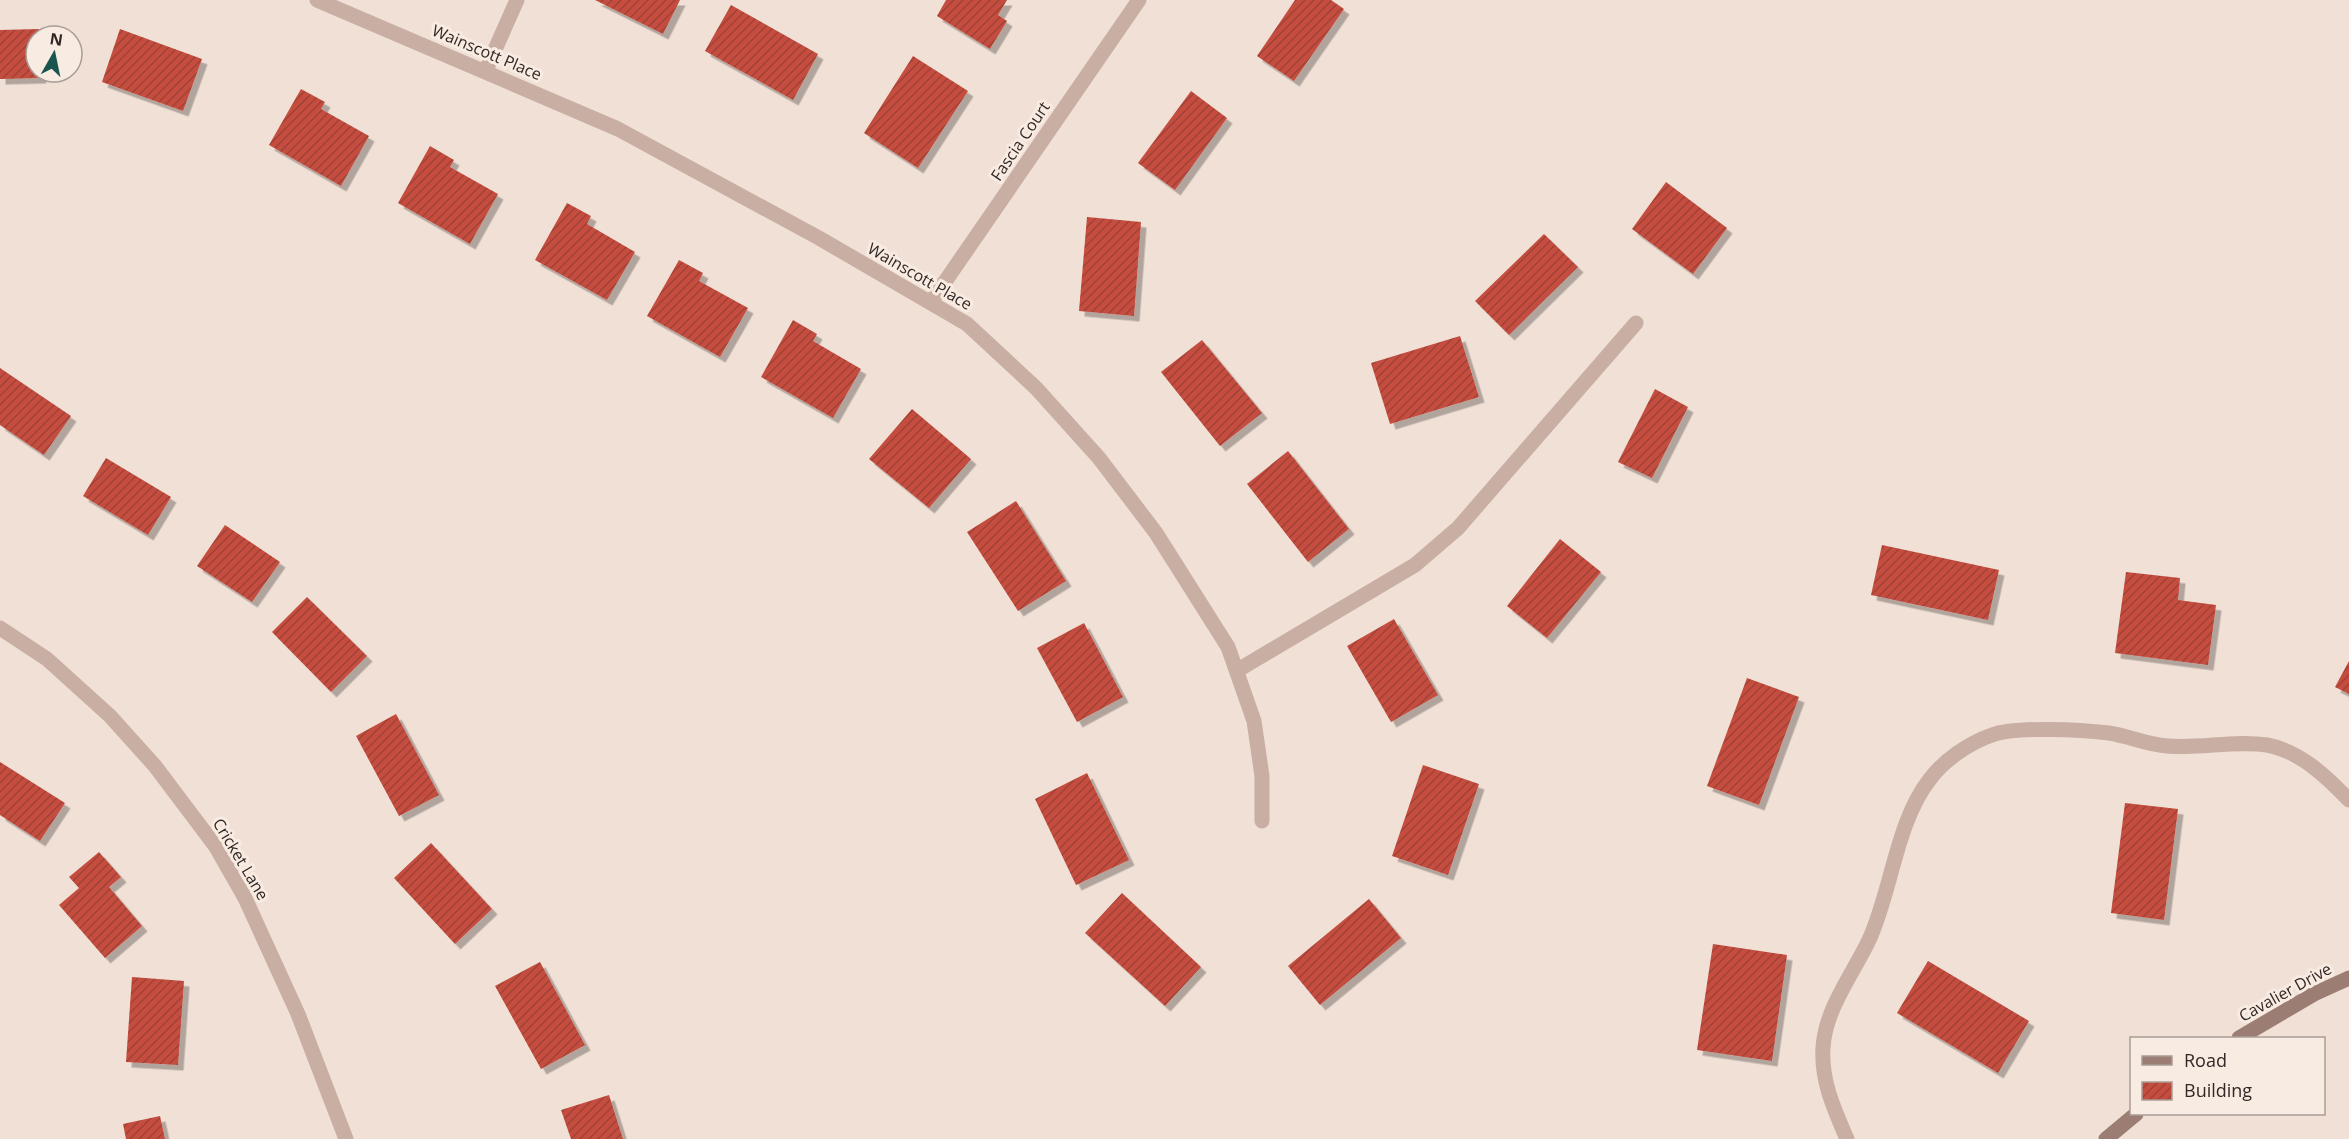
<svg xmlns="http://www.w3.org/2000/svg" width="2349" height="1139" viewBox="0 0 2349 1139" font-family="'Open Sans',sans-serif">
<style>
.building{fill:url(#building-hatch);filter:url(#shadow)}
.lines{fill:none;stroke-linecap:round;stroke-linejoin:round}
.lane{stroke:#c8aea3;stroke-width:15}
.street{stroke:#c8aea3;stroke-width:15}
.secondary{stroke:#9b7d74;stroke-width:15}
.labels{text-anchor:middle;stroke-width:6;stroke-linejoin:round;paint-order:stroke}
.street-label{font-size:16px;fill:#322725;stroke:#f8ebe2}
</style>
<defs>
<pattern id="building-hatch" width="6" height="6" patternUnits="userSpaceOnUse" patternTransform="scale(1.5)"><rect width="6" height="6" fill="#c54d3f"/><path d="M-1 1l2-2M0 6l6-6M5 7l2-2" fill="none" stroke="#a14035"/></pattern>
<filter id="shadow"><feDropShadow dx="5.5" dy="5.5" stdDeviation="0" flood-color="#0004"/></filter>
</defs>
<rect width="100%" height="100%" fill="#f0e0d6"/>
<path class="building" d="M595,0H680L663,34Z
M946,0H1007L998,15L1007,21L990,49L937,16Z
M1295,0H1331L1344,9L1294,81L1257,56Z
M731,5L818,54L793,100L705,51Z
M39,29V36H36V72H40L41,78L0,79V30Z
M120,29L202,59L183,111L102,82Z
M913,56L968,91L918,168L864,133Z
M301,89L325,102L321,109L369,136L341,186L269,145Z
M1191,91L1227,118L1175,190L1138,163Z
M430,146L454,160L450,167L498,194L470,244L398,203Z
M1666,182L1727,228L1693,274L1632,229Z
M567,203L591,216L587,224L635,252L607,300L535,260Z
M1087,217L1141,222L1134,316L1079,311Z
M1544,234L1578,267L1509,335L1475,301Z
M679,260L703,273L699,281L748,308L720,357L647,316Z
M793,320L817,334L813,341L861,369L833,418L761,377Z
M1460,336L1479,397L1390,424L1371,363Z
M1202,340L1262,413L1220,446L1161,372Z
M0,368L71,416L44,455L0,425Z
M1655,389L1688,407L1652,478L1618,462Z
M912,409L971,459L929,508L869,459Z
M1288,451L1349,529L1308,562L1247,484Z
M106,458L171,497L148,535L83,496Z
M1016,501L1066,581L1018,611L967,532Z
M225,525L280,562L252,602L197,566Z
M1560,539L1601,572L1547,638L1507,606Z
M1882,545L1999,570L1988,620L1871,595Z
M2126,572L2180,578L2178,600L2216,605L2208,665L2115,653Z
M307,597L367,656L331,692L272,632Z
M1394,619L1438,695L1391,722L1347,646Z
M1084,623L1123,697L1077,722L1037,648Z
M2349,661V694L2335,687Z
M1747,678L1799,697L1759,805L1707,786Z
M396,714L439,795L399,816L356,736Z
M0,762L65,803L40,841L0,815Z
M1423,765L1479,784L1448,875L1392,856Z
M1087,773L1129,860L1076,885L1035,799Z
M2125,803L2178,809L2164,920L2111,913Z
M431,843L492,909L455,944L394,878Z
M99,852L121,877L109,887L142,926L105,958L59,905L79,888L69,877Z
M1122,893L1201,967L1165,1006L1085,933Z
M1369,899L1401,938L1320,1005L1288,966Z
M1713,944L1787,955L1772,1061L1697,1050Z
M1928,961L2029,1021L1998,1073L1897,1013Z
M540,962L585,1045L541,1069L495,986Z
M132,977L184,981L178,1065L126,1062Z
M609,1095L623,1139H571L561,1110Z
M160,1116L165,1139H126L123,1124Z"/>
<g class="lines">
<path class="lane" d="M486,70L517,0
M1238,670L1415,565L1458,528L1636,323
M1847,1139C1834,1109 1821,1081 1823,1048C1825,1009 1853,974 1869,940C1892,890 1896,822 1930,779C1944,760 1969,743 1992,735C2016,726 2083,730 2109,733C2129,736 2148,745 2167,746C2200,749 2235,740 2267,745C2300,751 2327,777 2349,800"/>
<path class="street" d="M317,0L618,129L819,238L967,324L1036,388L1099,458L1156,533L1228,647L1254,721L1262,776V821
M931,302L1139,0
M0,628L47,659L110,716L155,766L216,847L245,898L298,1014L346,1139"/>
<path class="secondary" d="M2239,1038L2314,994L2349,978
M2106,1139L2136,1114"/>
</g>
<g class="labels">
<g class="street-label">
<text transform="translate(487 52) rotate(23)" y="6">Wainscott Place</text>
<text transform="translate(1020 141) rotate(-56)" y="6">Fascia Court</text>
<text transform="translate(920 276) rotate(30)" y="6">Wainscott Place</text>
<text transform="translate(241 859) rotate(59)" y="6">Cricket Lane</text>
<text transform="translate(2285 992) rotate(-29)" y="6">Cavalier Drive</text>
</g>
</g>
<rect x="2130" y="1037" width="195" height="78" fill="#f8ebe2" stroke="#a99d96" stroke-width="1.5"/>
<rect x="2142" y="1056" width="30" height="9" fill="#9b7d74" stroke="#a99d96" stroke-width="1.5"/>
<text x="2184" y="1067" font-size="18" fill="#322725">Road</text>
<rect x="2142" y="1082" width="30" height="18" fill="url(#building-hatch)" stroke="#a99d96" stroke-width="1.5"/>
<text x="2184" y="1097" font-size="18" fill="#322725">Building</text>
<g transform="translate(54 54) rotate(9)"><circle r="28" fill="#f8ebe2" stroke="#a99d96" stroke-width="1.5"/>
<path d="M0-4.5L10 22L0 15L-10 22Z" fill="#1b534f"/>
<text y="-9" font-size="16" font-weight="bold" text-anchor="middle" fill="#322725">N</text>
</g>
</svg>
